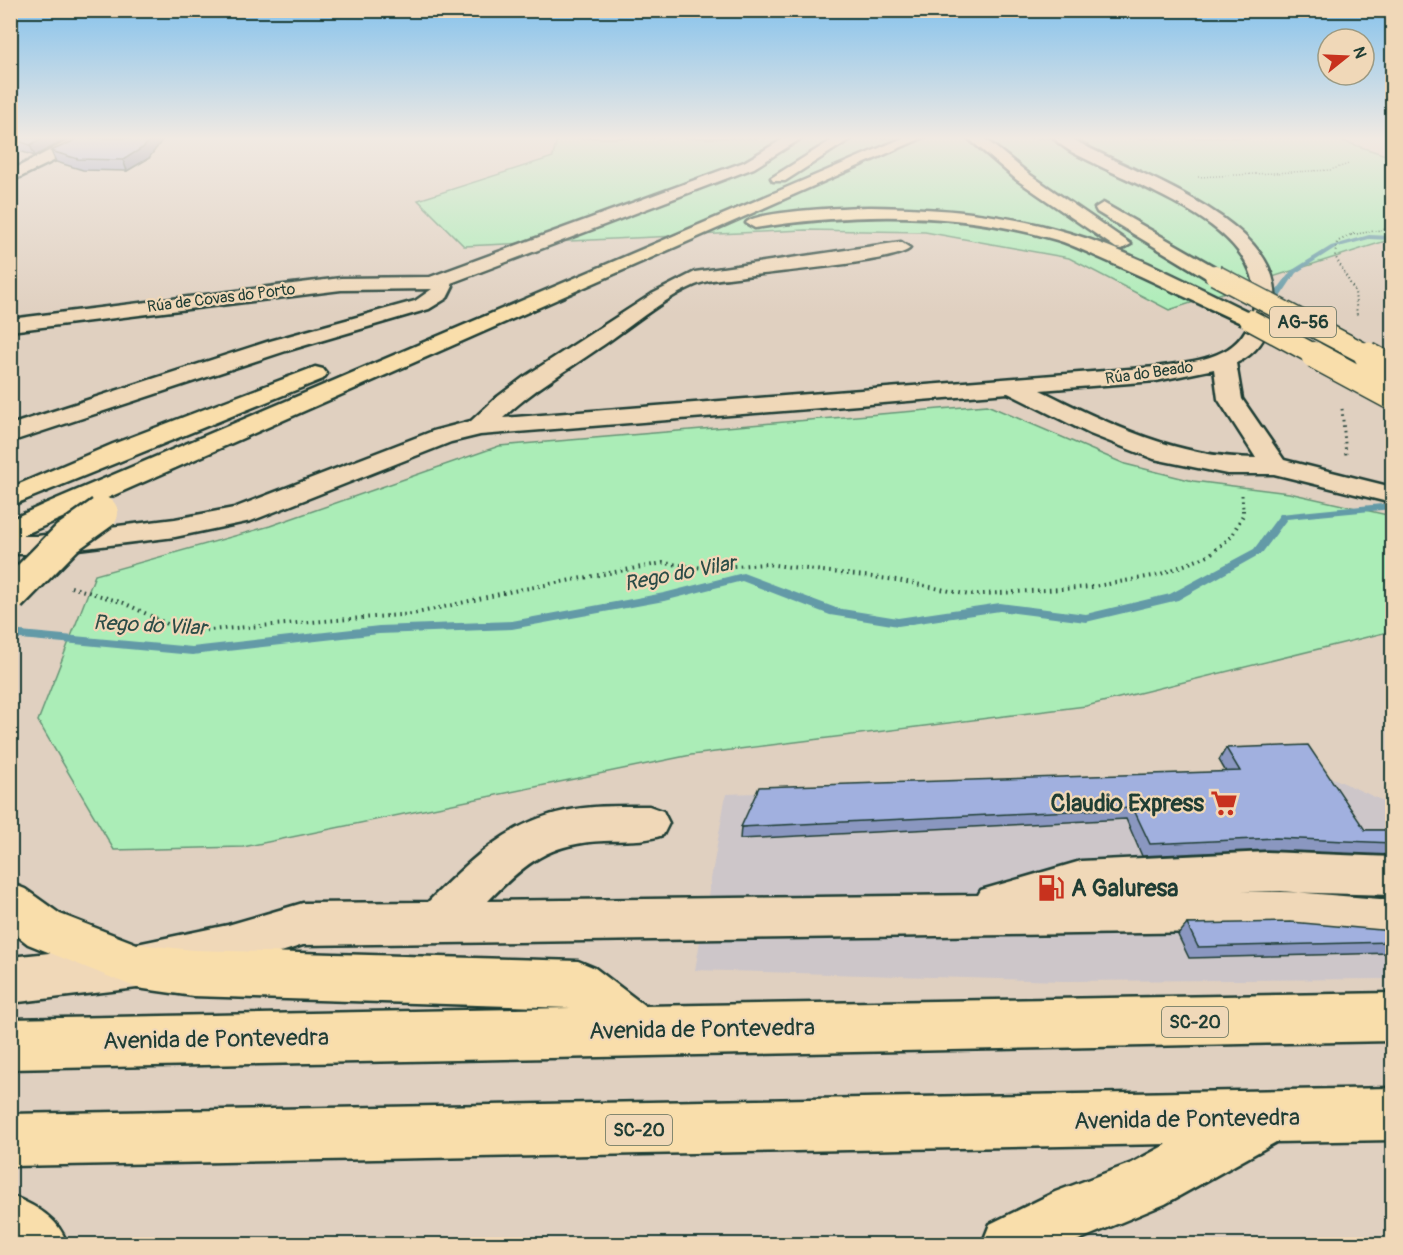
<svg xmlns="http://www.w3.org/2000/svg" width="1403" height="1255" viewBox="0 0 1403 1255" font-family="Pangolin,sans-serif">
<style>
.built{fill:#cdc6c9}
.green{fill:#abedb7;stroke:#659576;stroke-width:1.5}
.lines{fill:none;stroke-linecap:round;stroke-linejoin:round}
.stream{fill:#639aa7;fill-rule:evenodd}
.minor-casing{stroke:#1f3d34;stroke-width:5}
.highway-casing{stroke:#1f3d34;stroke-width:5}
.path-far3{stroke:#1f3d34;stroke-width:1.5;stroke-dasharray:1 2;stroke-linecap:butt}
.path-far2{stroke:#1f3d34;stroke-width:2;stroke-dasharray:1 3;stroke-linecap:butt}
.path-far1{stroke:#1f3d34;stroke-width:3;stroke-dasharray:1.5 4;stroke-linecap:butt}
.path{stroke:#1f3d34;stroke-width:4;stroke-dasharray:1.5 4.5;stroke-linecap:butt}
.minor{fill:#f0d8b8;fill-rule:evenodd}
.highway{fill:#f9deab;fill-rule:evenodd}
.highway-bridge-far2-casing{stroke:#1f3d34;stroke-width:23;stroke-linecap:butt}
.highway-bridge-far1-casing{stroke:#1f3d34;stroke-width:29;stroke-linecap:butt}
.highway-bridge-casing{stroke:#1f3d34;stroke-width:37;stroke-linecap:butt}
.highway-bridge-far2{stroke:#f9deab;stroke-width:20}
.highway-bridge-far1{stroke:#f9deab;stroke-width:26}
.highway-bridge{stroke:#f9deab;stroke-width:32}
.wall{fill:#8a97c0;stroke:#1f3d34;stroke-width:1.5}
.shaded-wall{fill:#717b9c;stroke:#1f3d34;stroke-width:1.5}
.building{fill:#a1b0df;stroke:#1f3d34;stroke-width:1.5}
.labels{text-anchor:middle;stroke-width:4.5;stroke-linejoin:round;paint-order:stroke}
.far-street-label{font-size:16px;fill:#1f3d34;stroke:#f0d8b8}
.shield{fill:#f0d8b8;stroke:#5e6c5c;stroke-width:1.5}
.shield-label{font-size:18px;font-weight:bold;fill:#1f3d34}
.water-label{font-size:21px;font-style:italic;fill:#2a4c47;stroke:#f0d8b8}
.near-poi-label{font-size:24px;font-weight:bold;fill:#1f3d34;stroke:#f0d8b8;text-anchor:end}
.near-street-label{font-size:24px;fill:#1f3d34;stroke:#f0d8b8}
</style>
<rect width="100%" height="100%" fill="#e0d0c0"/>
<filter id="ink" filterUnits="userSpaceOnUse"><feTurbulence type="fractalNoise" baseFrequency=".0167" numOctaves="2"/><feDisplacementMap in="SourceGraphic" scale="12" xChannelSelector="R" yChannelSelector="G"/><feConvolveMatrix kernelMatrix="1 2 1 2 8 2 1 2 1" color-interpolation-filters="sRGB"/></filter>
<g filter="url(#ink)">
<path class="built" d="M1322,773L1392,805V979L1063,981L695,970L726,794Z"/>
<path class="green" d="M557,138H1333L1392,157V239L1169,310L1069,258L925,232L805,230L464,246L418,200L553,157Z
M987,405L1125,464L1193,481L1289,493L1392,516V631L1086,706L691,755L243,847L114,850L38,721L95,575L270,526L499,446Z"/>
<g class="lines">
<path class="stream" d="M1369,235L1392,236V240L1369,239L1335,248L1296,273L1280,297L1289,305V309H1283L1272,297L1291,271L1331,246Z
M1392,503V509L1287,519L1262,553L1178,600L1086,622L1000,611L898,626L830,615L742,581L664,601L512,629L379,634L192,655L10,638V630L192,647L379,626L512,621L664,593L743,573L836,608L898,618L1000,603L1086,614L1170,594L1254,549L1280,514Z"/>
<defs>
<path id="minor" d="M74,138H90L74,151L10,182V171Z
M785,138H802L754,168L451,283L453,286L447,298L429,309L286,351L10,442V425L270,341L415,301L432,289L341,290L10,331V319L341,278L430,277L744,162Z
M1054,138H1071C1130,174 1297,222 1273,314C1268,336 1257,354 1236,363L1242,399L1284,460L1392,487V503L1274,474H1227L1154,459L1090,434L1008,393L480,435L451,442L251,521L175,537L37,554H10V536H37L175,519L234,508L433,431L471,421L496,398L524,377L652,294L695,272L901,242L910,248C900,263 737,275 708,281C675,288 628,329 599,348C566,371 532,390 503,418L1156,367C1198,360 1242,360 1253,311C1272,231 1146,191 1092,162C1080,156 1063,149 1054,138ZM1214,369L1218,399L1256,458C1177,458 1109,424 1040,390L1156,381Z
M649,806L663,811L669,823L663,835C644,842 624,840 604,841C549,843 525,863 488,901L978,895L981,890L1081,861L1267,852L1392,857V895L1242,891H1281L1392,900V941L1281,931L303,945L228,969L137,988L10,1003V957L137,944L228,925L303,903L428,902C468,862 508,822 565,811C593,805 621,806 649,806Z"/>
<path id="highway" d="M835,138H852L785,181H773L771,178Z
M903,138H922L10,541V520L47,503Z
M968,138H984L1029,174L1131,244L1122,249L1116,248L1017,180Z
M1103,203L1222,271L1225,275L1222,279H1208L1097,212L1095,208Z
M871,207C937,208 1005,213 1069,233C1134,252 1196,287 1257,316L1261,320L1257,324H1243C1197,303 1153,281 1107,261C1090,254 1074,245 1057,240C959,211 855,212 755,228L746,223C755,211 851,207 871,207Z
M315,367L323,369L327,374L323,379L10,506V488L113,444Z
M10,883L25,889L60,914L137,944L193,950L578,961L595,968L645,1006L1392,993V1041L10,1069V1019L571,1008L193,996L137,988L28,944L10,930Z
M1392,1088V1140L1276,1142L1165,1204L1069,1244H982L990,1224L1055,1192L1132,1163L1167,1144L10,1166V1114Z
M10,1195C36,1206 59,1218 67,1244H10Z"/>
</defs>
<use href="#minor" class="minor-casing"/>
<use href="#highway" class="highway-casing"/>
<path class="path-far3" d="M1198,177L1330,170L1349,164
M1351,235L1392,228"/>
<path class="path-far2" d="M1354,233L1337,242L1335,256L1355,292L1357,316"/>
<path class="path-far1" d="M1342,409L1346,455
M1242,495L1243,509"/>
<path class="path" d="M71,587L124,603L184,632L413,614L513,591L663,563L704,568L766,564L897,580L969,595L1092,587L1158,575L1208,556L1231,537L1243,515V508"/>
<use href="#minor" class="minor"/>
<use href="#highway" class="highway"/>
<defs>
<path id="highway-bridge-far2" d="M1215,275L1369,356
M1250,320L1317,356"/>
<path id="highway-bridge-far1" d="M1314,355L1392,397
M1367,355L1392,368"/>
<path id="highway-bridge" d="M10,596L67,538L102,513"/>
</defs>
<use href="#highway-bridge-far2" class="highway-bridge-far2-casing"/>
<use href="#highway-bridge-far1" class="highway-bridge-far1-casing"/>
<use href="#highway-bridge" class="highway-bridge-casing"/>
<use href="#highway-bridge-far2" class="highway-bridge-far2"/>
<use href="#highway-bridge-far1" class="highway-bridge-far1"/>
<use href="#highway-bridge" class="highway-bridge"/>
</g>
<path class="wall" d="M10,138H69L35,156L10,148Z
M71,142L149,158L127,171L83,170L56,162L51,151Z
M1226,748L1365,830H1392V855L1267,850L1142,856L1126,819L740,839L741,827L1226,772L1219,760Z
M1392,888V900L1383,897Z
M1187,924L1392,931V953L1189,958L1178,935Z"/>
<path class="shaded-wall" d="M43,138H69L35,156L30,145Z
M151,138H164L149,158L127,171L123,160Z"/>
<path class="building" d="M10,138H43L30,145Z
M76,138H151L144,147L123,160L78,159L51,151L71,142Z
M1308,745L1365,830H1392V843L1276,838L1150,844L1133,808L741,827L759,787L1240,771L1226,748Z
M1291,922L1392,931V942L1198,947L1187,924Z"/>
</g>
<linearGradient id="sky" x2="0" y2="1"><stop stop-color="#85c2ec"/><stop offset="0.44" stop-color="#f1eae3"/><stop offset="1" stop-color="#f1eae3" stop-opacity="0"/></linearGradient>
<rect width="1403" height="314" fill="url(#sky)"/>
<defs>
<symbol id="supermarket-bare" viewBox="-9 -9 18 18"><path d="M-6-5.5h2.5l.6 2H6L4.5 2H-2.5L-4.4-4H-6ZM-1.5 3.2a1.3 1.3 0 1 0 .1 0ZM3 3.2a1.3 1.3 0 1 0 .1 0Z" fill="#c8321e" stroke="#f0d8b8" stroke-width="2.5" paint-order="stroke"/></symbol>
<symbol id="fuel-bare" viewBox="-9 -9 18 18"><path d="M-5.5-6h7V0h2V4h1.3V-2.5L3-4.5l.8-.8L6-3V5H2.5V1h-1V6h-7ZM-4.2-4.7v3.2H.2V-4.7Z" fill="#c8321e" stroke="#f0d8b8" stroke-width="2.5" paint-order="stroke"/></symbol>
</defs>
<g fill-rule="evenodd">
<use href="#supermarket-bare" x="1205" y="784" width="38" height="38"/>
<use href="#fuel-bare" x="1032" y="869" width="38" height="38"/>
</g>
<g class="labels">
<g class="far-street-label">
<text transform="translate(221 297) rotate(-7)" y="6">Rúa de Covas do Porto</text>
<text transform="translate(1149 372) rotate(-8)" y="6">Rúa do Beado</text>
</g>
<g class="shield">
<rect x="1270" y="307" width="66" height="30" rx="4.5"/>
<rect x="1162" y="1007" width="66" height="30" rx="4.5"/>
<rect x="606" y="1115" width="66" height="30" rx="4.5"/>
</g>
<g class="shield-label">
<text x="1303" y="328">AG-56</text>
<text x="1195" y="1028">SC-20</text>
<text x="639" y="1136">SC-20</text>
</g>
<g class="water-label">
<text transform="translate(680 573) rotate(-11)" y="7">Rego do Vilar</text>
<text transform="translate(150 625) rotate(3)" y="7">Rego do Vilar</text>
</g>
<g class="near-poi-label">
<text x="1204" y="811">Claudio Express</text>
<text x="1071" y="896" text-anchor="start">A Galuresa</text>
</g>
<g class="near-street-label">
<text transform="translate(702 1029) rotate(-1)" y="8">Avenida de Pontevedra</text>
<text transform="translate(216 1039) rotate(-1)" y="8">Avenida de Pontevedra</text>
<text transform="translate(1187 1119) rotate(-1)" y="8">Avenida de Pontevedra</text>
</g>
</g>
<rect width="1403" height="1255" fill="none" stroke="#f0d8b8" stroke-width="36"/>
<rect x="18" y="18" width="1367" height="1219" fill="none" stroke="#1f3d34" stroke-width="2" filter="url(#ink)"/>
<g transform="translate(1346 57) rotate(72)"><circle r="28" fill="#f0d8b8" stroke="#9c9a83" stroke-width="1.5"/>
<path d="M0-4.5L10 22L0 15L-10 22Z" fill="#c8321e"/>
<text y="-9" font-size="16" font-weight="bold" text-anchor="middle" fill="#1f3d34">N</text>
</g>
</svg>
